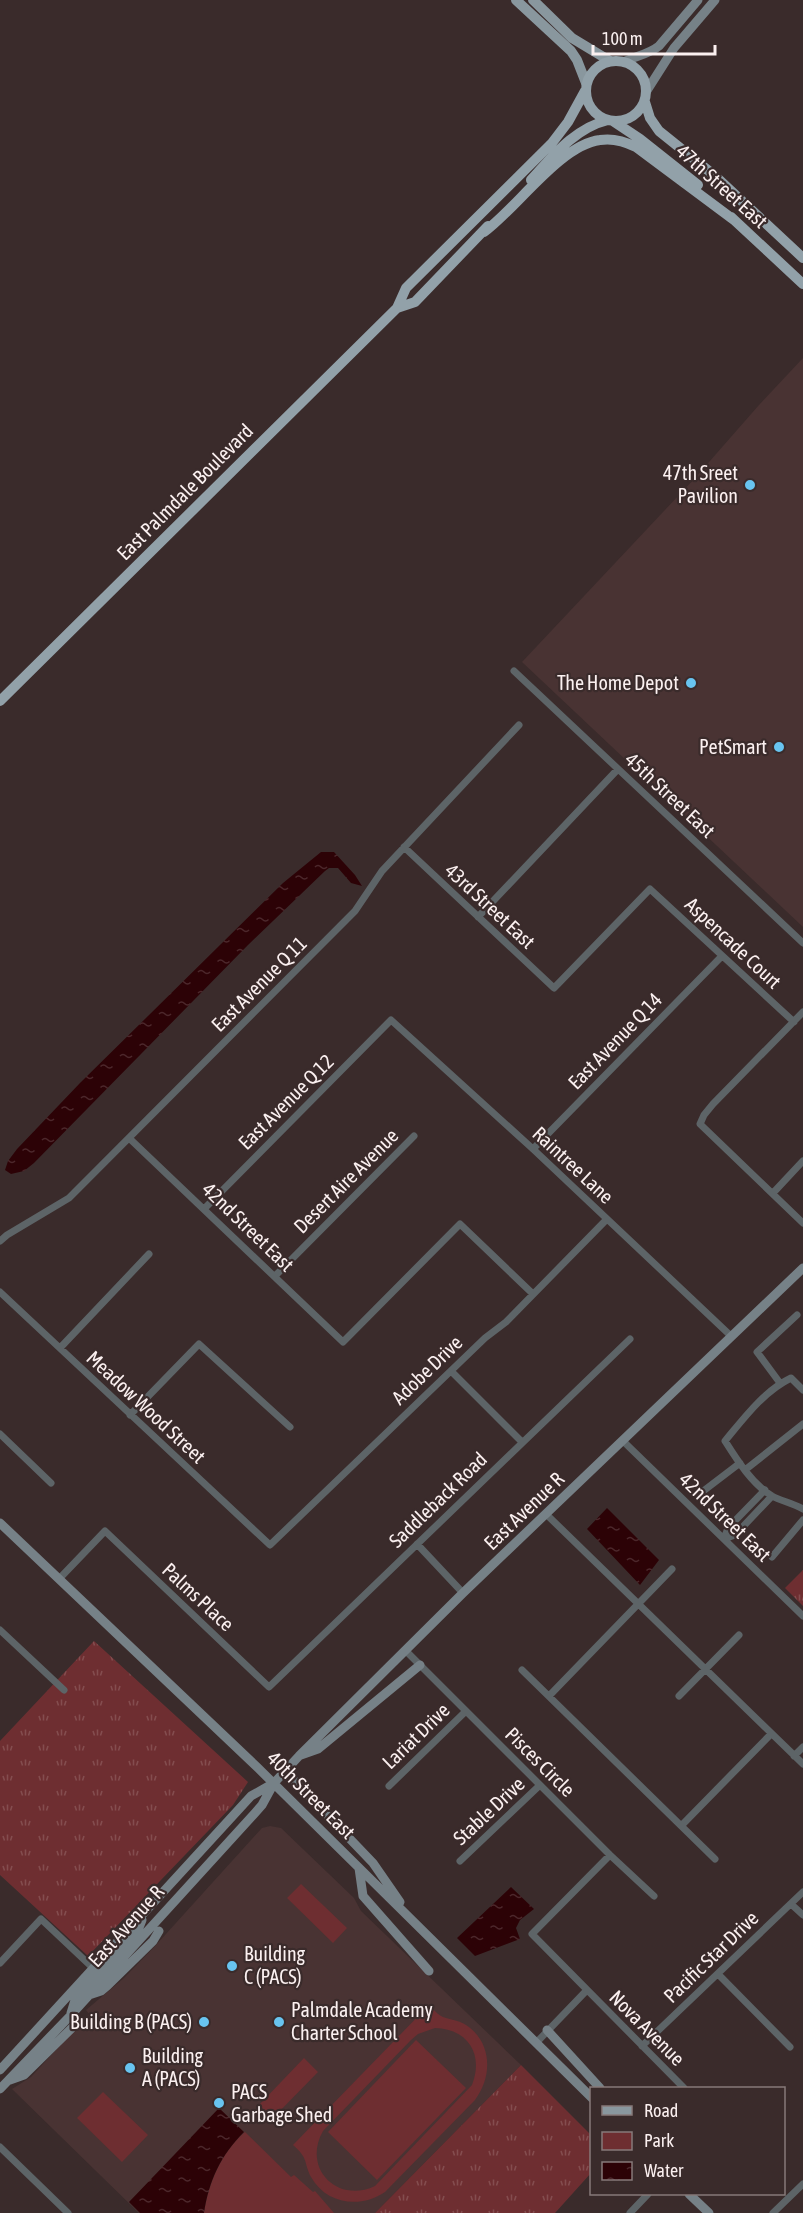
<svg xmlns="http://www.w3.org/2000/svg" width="803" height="2213" viewBox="0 0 803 2213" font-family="'Asap Condensed',sans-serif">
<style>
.built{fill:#493333}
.grass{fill:url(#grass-tufts)}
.green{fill:#6e2e31;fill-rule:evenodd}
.water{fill:url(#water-ripples)}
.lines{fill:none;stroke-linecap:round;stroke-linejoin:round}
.minor{stroke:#5d6467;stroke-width:7}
.secondary{stroke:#768187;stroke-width:9}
.primary{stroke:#89979e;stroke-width:10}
.trunk{stroke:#92a1a9;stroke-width:10}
.poi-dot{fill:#68c4f0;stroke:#3a2b2b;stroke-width:2}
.labels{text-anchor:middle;stroke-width:4.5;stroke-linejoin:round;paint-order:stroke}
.street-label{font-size:20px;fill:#fbf0f0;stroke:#3a2b2b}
.poi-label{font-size:20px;fill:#fbf0f0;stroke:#3a2b2b;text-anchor:end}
</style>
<defs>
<pattern id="grass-tufts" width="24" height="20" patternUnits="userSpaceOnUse" patternTransform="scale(1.5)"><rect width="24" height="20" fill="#6e2e31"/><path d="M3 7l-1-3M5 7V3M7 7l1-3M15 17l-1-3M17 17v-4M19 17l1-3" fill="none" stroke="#844d4f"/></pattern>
<pattern id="water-ripples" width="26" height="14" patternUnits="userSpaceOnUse" patternTransform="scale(1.5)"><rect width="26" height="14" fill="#2c0206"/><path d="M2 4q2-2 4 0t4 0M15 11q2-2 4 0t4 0" fill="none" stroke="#4c272b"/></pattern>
</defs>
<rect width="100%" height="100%" fill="#3a2b2b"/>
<path class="built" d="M803,358V927L522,662L695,478L759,405Z
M270,1826L281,1828L354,1898L361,1911L521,2065L375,2213H139L12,2089L31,2077L89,2014L86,2010L124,1978L156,1945L262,1828Z"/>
<path class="grass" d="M803,1570V1606L785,1588Z
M94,1641L248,1782L233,1805L88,1956L0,1875V1741Z
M521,2065L591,2135V2173L555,2213H375Z"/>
<path class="green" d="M301,1884L347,1928L333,1943L287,1898Z
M429,2005C433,2009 438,2015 443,2017C451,2020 458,2020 466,2025C492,2042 493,2076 475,2100L385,2192C360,2209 326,2204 311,2177C303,2161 309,2159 293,2145ZM435,2028C468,2029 484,2054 472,2085L375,2186C337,2204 302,2168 323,2131L411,2040L418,2034Z
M416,2040L466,2088L377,2180L328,2132Z
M304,2058L318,2072L273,2118L259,2105Z
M103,2092L148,2135L122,2162L77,2118Z
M245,2132L291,2177L294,2175L313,2192L315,2191L334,2213H204C209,2182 221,2153 245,2132Z"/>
<path class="water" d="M321,852H334L355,875L362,886L351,883L338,868H329L325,871L248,945L34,1163L24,1171L11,1174L5,1170L8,1161L17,1149L80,1083L283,883Z
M607,1508L659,1560L640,1585L587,1529Z
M511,1887L534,1909L520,1920L516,1928L520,1939L475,1956L457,1938Z
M219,2108L244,2132C221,2155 209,2180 204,2213H140L129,2202Z"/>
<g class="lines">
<path class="minor" d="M514,671L803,943
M404,847L554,988L650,889L794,1022
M478,917L618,769
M803,1012L713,1104L704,1115L700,1124L803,1223
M129,1138L343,1342L460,1224L533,1294
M533,1149L721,957
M773,1193L803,1161
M205,1208L391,1020L533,1149L731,1336
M0,1241L7,1235L69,1198L355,911L382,871L519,725
M275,1276L414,1136
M0,1292L270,1545L485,1338L506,1322L607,1219
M60,1348L149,1254
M451,1371L522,1442
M780,1383L757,1352L797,1315
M803,1390L791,1378C764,1391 744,1418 725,1441C737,1460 752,1484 772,1496C781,1501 793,1503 803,1509
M130,1415L199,1344L290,1427
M0,1434L51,1483
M623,1441L803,1616
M745,1470L803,1424
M765,1490L728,1528L724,1539L735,1535L772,1496
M702,1492L740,1463
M546,1514L803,1764
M417,1544L463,1593
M772,1557L803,1520
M59,1579L105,1531L269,1687L630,1339
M0,1630L64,1690
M405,1650L610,1855L654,1896
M522,1670L715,1859
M549,1696L672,1569
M679,1696L739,1635
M794,1756L803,1747
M389,1786L466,1711
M682,1825L771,1734
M610,1855L532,1934L684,2088
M460,1861L540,1785
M791,1904L803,1915
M0,1963L41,1919L94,1969
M718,1974L790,2047
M536,2043L587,1990
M642,2046L803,1892
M0,2147L68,2213
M630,2213L648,2194
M773,2213L803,2184"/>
<path class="secondary" d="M624,62C636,56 649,54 659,46L698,0
M646,92L674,48L715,0
M0,1523L257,1767L592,2098
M301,1755L318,1749L420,1665
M285,1771L373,1863L400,1902
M359,1868L363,1896L429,1971
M89,1995L101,1991L107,1986L153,1941L159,1931
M71,2013L75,2000L138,1930L142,1920
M547,2030L600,2088
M0,2070L251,1796L274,1783
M10,2080L24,2075L78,2022
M0,2089L71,2015L255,1813L262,1805L274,1783L299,1756L463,1593L803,1268
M689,2194L709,2213"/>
<path class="primary" d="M516,0L571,51L577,60L586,83
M533,0L572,38L610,61"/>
<path class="trunk" d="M586 91a30 30 0 1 1 60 0a30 30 0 1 1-60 0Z
M645,102L650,118L659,131L715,176L803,258
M613,121L640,139L698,185
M531,180C553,156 575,128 608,120
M731,217L803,284
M484,232C517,208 560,145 600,140C612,138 624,141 636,147L734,220
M397,308L415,302L488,226
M0,701L397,308L406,288L552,143L568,122L585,91"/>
</g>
<g class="poi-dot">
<circle cx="750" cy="485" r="6"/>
<circle cx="691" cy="683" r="6"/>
<circle cx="779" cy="747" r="6"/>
<circle cx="232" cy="1966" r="6"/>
<circle cx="204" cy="2022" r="6"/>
<circle cx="279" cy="2022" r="6"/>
<circle cx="130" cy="2068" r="6"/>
<circle cx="219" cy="2103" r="6"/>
</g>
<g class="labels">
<g class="street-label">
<text transform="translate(722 186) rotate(42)" y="7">47th Street East</text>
<text transform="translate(185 492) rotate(-45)" y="7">East Palmdale Boulevard</text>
<text transform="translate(670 795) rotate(43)" y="7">45th Street East</text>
<text transform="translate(490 906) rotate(43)" y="7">43rd Street East</text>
<text transform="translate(733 943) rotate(43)" y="7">Aspencade Court</text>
<text transform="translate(259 984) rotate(-45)" y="7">East Avenue Q 11</text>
<text transform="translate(615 1041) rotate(-46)" y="7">East Avenue Q 14</text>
<text transform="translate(286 1102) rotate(-45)" y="7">East Avenue Q 12</text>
<text transform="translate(573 1165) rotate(43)" y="7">Raintree Lane</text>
<text transform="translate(346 1181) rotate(-45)" y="7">Desert Aire Avenue</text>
<text transform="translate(248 1227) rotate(44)" y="7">42nd Street East</text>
<text transform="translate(427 1370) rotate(-44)" y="7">Adobe Drive</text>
<text transform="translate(146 1407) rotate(43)" y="7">Meadow Wood Street</text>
<text transform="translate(438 1500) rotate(-44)" y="7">Saddleback Road</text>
<text transform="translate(524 1511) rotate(-44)" y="7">East Avenue R</text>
<text transform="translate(725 1517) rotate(44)" y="7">42nd Street East</text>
<text transform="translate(198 1597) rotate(43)" y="7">Palms Place</text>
<text transform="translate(416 1736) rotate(-44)" y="7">Lariat Drive</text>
<text transform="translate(540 1762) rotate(45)" y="7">Pisces Circle</text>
<text transform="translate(311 1795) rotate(45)" y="7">40th Street East</text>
<text transform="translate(489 1811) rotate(-43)" y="7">Stable Drive</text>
<text transform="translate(126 1926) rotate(-48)" y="7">East Avenue R</text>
<text transform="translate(711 1957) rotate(-44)" y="7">Pacific Star Drive</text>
<text transform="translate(647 2028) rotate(45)" y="7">Nova Avenue</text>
</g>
<g class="poi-label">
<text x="738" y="480">47th Sreet<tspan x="738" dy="23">Pavilion</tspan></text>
<text x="679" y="690">The Home Depot</text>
<text x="767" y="754">PetSmart</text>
<text x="244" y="1961" text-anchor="start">Building<tspan x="244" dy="23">C (PACS)</tspan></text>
<text x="291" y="2017" text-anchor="start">Palmdale Academy<tspan x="291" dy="23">Charter School</tspan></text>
<text x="192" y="2029">Building B (PACS)</text>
<text x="142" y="2063" text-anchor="start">Building<tspan x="142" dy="23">A (PACS)</tspan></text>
<text x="231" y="2099" text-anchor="start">PACS<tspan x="231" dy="23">Garbage Shed</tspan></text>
</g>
</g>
<rect x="590" y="2087" width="195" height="108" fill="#3a2b2b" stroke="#877a7a" stroke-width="1.5"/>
<rect x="602" y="2106" width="30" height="9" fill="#89979e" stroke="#877a7a" stroke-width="1.5"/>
<text x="644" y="2117" font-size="18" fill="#fbf0f0">Road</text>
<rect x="602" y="2132" width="30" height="18" fill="#6e2e31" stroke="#877a7a" stroke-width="1.5"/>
<text x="644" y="2147" font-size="18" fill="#fbf0f0">Park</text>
<rect x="602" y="2162" width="30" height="18" fill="url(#water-ripples)" stroke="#877a7a" stroke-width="1.5"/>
<text x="644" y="2177" font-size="18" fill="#fbf0f0">Water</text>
<path d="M593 45v9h122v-9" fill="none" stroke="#fbf0f0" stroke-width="3"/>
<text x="602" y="45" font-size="18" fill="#fbf0f0" stroke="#3a2b2b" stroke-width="4.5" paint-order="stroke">100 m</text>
</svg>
